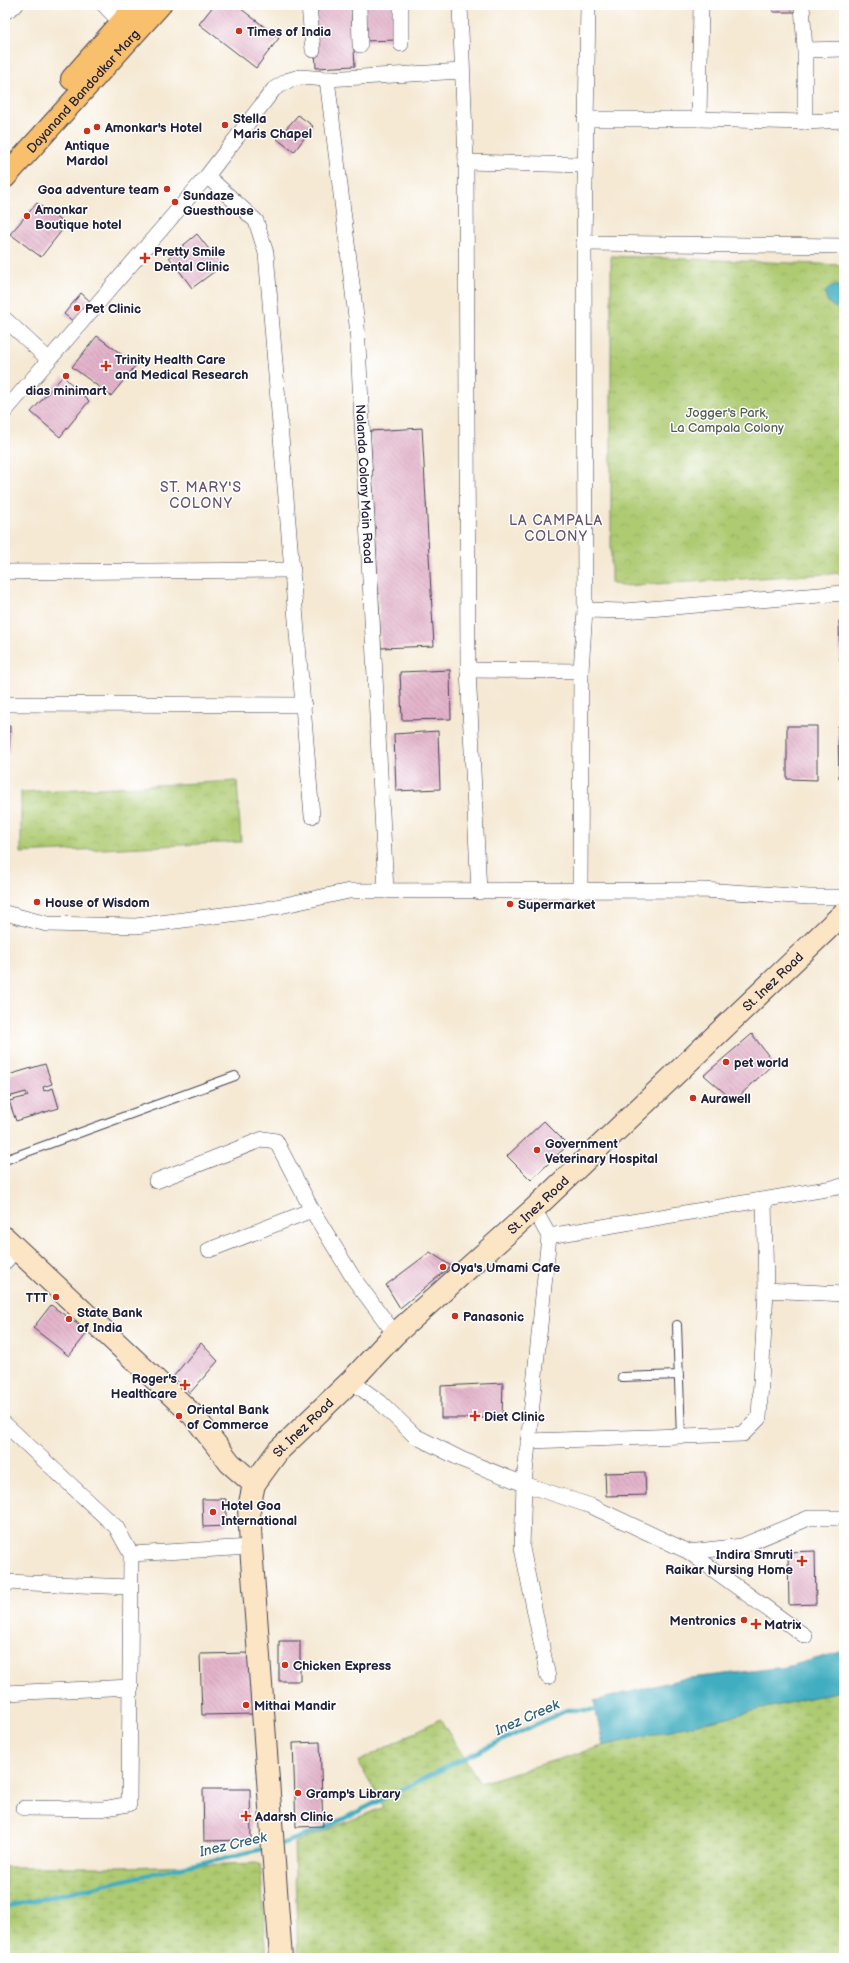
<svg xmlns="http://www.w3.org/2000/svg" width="849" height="1963" viewBox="0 0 849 1963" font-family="'Balsamiq Sans',sans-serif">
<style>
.wetland{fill:url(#wetland-marsh);stroke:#687656}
.park{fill:url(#park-crowns);stroke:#687656}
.water{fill:#41adc0;stroke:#32687e}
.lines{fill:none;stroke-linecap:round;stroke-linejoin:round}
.stream{stroke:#41adc0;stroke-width:4.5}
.building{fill:url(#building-back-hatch)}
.lane-casing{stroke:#424052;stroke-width:10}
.street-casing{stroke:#424052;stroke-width:16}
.secondary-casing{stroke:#424052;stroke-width:24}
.primary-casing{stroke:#424052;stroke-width:24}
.lane{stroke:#fff;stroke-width:8}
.street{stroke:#fff;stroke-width:15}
.secondary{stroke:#fce5c4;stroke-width:22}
.primary{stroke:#f8bf6c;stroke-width:22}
.poi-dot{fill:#c8321e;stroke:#fff;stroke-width:1.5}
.labels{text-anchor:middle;stroke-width:3;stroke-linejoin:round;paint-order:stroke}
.poi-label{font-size:13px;font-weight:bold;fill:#22223b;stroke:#fff;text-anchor:start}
.street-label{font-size:13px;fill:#22223b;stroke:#fff}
.park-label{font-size:13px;fill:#535d4e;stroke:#fff}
.neighbourhood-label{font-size:14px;letter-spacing:1px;fill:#66556d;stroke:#fff}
.water-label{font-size:14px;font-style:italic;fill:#306177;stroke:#fff}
</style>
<defs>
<pattern id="wetland-marsh" width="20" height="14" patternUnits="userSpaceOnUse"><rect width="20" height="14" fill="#aecb72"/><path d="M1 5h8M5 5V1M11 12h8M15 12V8" fill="none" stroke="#95ae64"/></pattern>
<pattern id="park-crowns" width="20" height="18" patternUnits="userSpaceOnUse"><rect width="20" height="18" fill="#aecb72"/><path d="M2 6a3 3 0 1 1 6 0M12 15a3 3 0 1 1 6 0" fill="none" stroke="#95ae64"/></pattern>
<pattern id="building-back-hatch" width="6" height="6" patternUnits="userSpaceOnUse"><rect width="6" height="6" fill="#e3b3ca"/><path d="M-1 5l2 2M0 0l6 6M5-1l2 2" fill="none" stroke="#c29aae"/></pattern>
</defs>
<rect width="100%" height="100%" fill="#fff"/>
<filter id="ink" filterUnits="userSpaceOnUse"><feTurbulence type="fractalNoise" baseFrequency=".025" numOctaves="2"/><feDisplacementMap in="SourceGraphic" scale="8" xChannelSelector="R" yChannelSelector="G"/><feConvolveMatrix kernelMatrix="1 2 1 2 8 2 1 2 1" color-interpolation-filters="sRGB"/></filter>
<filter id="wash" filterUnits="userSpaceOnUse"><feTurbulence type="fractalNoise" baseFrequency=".012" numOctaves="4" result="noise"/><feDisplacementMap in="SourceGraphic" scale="16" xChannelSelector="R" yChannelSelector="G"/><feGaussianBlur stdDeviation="0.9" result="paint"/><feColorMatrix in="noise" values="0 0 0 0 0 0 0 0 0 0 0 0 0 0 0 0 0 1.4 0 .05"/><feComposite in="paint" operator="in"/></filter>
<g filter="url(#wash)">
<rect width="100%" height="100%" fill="#f5e9d4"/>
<path class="wetland" d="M844,1690V1958H298L294,1843L384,1807L358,1762L440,1719L480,1783L625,1739Z
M260,1863L267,1958H5V1867H124Z"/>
<path class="park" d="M611,256L844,265V573L621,586L611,582Z
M237,781L241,842L21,853V792Z"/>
<path class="water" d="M831,286H839L844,289V312C835,307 826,305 825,293Z
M844,1651V1690L603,1746L594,1701L682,1679L786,1667Z"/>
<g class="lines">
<path class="stream" d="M278,1845L323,1829L473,1754L567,1710H600
M9,1906L267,1848"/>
</g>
<g id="blocks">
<path class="building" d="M214,5H236L279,38L256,68L199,24Z
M313,5H351L355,66L316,68Z
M364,5H396L397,40L364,41Z
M773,5H796V12H773Z
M298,115L313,126L294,152L277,139Z
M37,203L66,225L41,257L10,234Z
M197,234L222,266L192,288L169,257Z
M81,293L91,302L74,322L64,314Z
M97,336L136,365L111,396L72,367Z
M63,376L89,401L60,437L31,412Z
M422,428L434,646L381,648L370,431Z
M844,620V662H840L839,621Z
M450,670L451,719L402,720L400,672Z
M5,726H10L9,752H5Z
M787,726H817V780L787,779Z
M838,726H844V779H839Z
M438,731L440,789L396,791L394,734Z
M752,1034L774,1063L734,1101L704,1075Z
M45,1064L52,1084L43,1087L44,1091L53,1088L59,1108L16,1121L9,1101L28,1096L26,1092L8,1097L5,1087V1076Z
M544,1121L568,1145L531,1180L507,1156Z
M430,1252L451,1266L400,1308L386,1285Z
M51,1305L88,1332L69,1356L33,1328Z
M201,1343L218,1361L190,1393L173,1377Z
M503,1383L502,1418H441V1386Z
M645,1472L646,1495L606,1496L605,1473Z
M202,1499H226V1526L203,1527Z
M815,1551L816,1604L789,1605L788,1552Z
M279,1641H300V1681H279Z
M251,1653L254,1714L202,1715L200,1654Z
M320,1742L323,1826L296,1827L293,1743Z
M203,1789H250L251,1840L204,1841Z"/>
</g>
</g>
<g filter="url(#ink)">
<use href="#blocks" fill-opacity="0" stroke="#424052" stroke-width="1"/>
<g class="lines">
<defs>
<path id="lane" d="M5,1160L235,1076
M677,1325L681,1436
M622,1377L679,1375"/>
<g id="street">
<path d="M104,5L128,30"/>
<path d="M309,5L313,50"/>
<path d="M359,5L360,45"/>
<path d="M401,5V44"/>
<path d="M460,5L466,162L468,670L479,892"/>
<path d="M802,5L805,50V122"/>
<path d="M5,12L16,5"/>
<path d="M805,50L844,49"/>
<path id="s1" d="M327,79L357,325L386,891"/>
<path d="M585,119H699L805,122L844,120"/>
<path d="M699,119L701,5"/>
<path d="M466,162L586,165"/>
<path d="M207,176L256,221L266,253L312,816"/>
<path d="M584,243L844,246"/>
<path d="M5,319L48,359"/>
<path d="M5,411L207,176L274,89L289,80L300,77L327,79L462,71"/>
<path d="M5,572L293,570"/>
<path d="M585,610L624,611L844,593"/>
<path d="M468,670L581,671"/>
<path d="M5,704L304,705"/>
<path d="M580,890L581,671L585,610L584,243L588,5"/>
<path d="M5,913L47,924L136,926L262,910L349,891L703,890L809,897H844"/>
<path d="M156,1181L263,1139L276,1141L312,1210L354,1279L395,1334"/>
<path d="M534,1209L549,1236L524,1484L522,1548L548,1677"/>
<path d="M549,1236L844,1186"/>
<path d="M209,1250L312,1210"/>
<path d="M5,1262L16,1249"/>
<path d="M766,1290L844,1294"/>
<path d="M351,1381L380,1402L415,1436L463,1460L524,1484L591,1506L689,1552L742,1546L809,1518H844"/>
<path d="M5,1424L116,1527L131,1554L129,1804L102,1809L24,1808"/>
<path d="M528,1441L743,1434L759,1418L766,1290L764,1200"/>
<path d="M689,1552L805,1636"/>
<path d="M131,1554L251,1547"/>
<path d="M5,1582L130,1587"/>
<path d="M5,1693L131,1687"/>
</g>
<g id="secondary">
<path d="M5,1238L193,1415L230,1463L254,1484L249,1508L251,1547L281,1958"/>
<path id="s2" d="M254,1484L278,1451L351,1381L395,1334L534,1209L844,913"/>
</g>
<g id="primary">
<path d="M72,79L137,5"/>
<path id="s3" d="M5,177L160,5"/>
</g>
</defs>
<use href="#lane" class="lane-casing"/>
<use href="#street" class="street-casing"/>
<use href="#secondary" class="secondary-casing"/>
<use href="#primary" class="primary-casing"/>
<use href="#lane" class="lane"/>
<use href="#street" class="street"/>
<use href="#secondary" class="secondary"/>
<use href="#primary" class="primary"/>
</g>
</g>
<g class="poi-dot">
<circle cx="239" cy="31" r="4"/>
<circle cx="225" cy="125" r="4"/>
<circle cx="97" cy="127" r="4"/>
<circle cx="87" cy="131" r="4"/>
<circle cx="167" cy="189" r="4"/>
<circle cx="175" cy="202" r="4"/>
<circle cx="27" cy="216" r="4"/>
<path d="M143 252h4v4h4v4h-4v4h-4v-4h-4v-4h4z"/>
<circle cx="77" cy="308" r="4"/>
<path d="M104 360h4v4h4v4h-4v4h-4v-4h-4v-4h4z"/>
<circle cx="66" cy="376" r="4"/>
<circle cx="37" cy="902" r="4"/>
<circle cx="510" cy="904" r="4"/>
<circle cx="726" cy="1062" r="4"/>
<circle cx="693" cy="1098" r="4"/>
<circle cx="537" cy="1150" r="4"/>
<circle cx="443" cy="1267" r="4"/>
<circle cx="56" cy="1297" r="4"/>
<circle cx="455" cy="1316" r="4"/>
<circle cx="69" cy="1319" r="4"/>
<path d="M183 1379h4v4h4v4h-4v4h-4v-4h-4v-4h4z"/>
<circle cx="179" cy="1416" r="4"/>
<path d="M473 1410h4v4h4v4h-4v4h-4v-4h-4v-4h4z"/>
<circle cx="213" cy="1512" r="4"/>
<path d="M800 1555h4v4h4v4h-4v4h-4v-4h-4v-4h4z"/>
<circle cx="744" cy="1620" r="4"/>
<path d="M754 1618h4v4h4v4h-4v4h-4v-4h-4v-4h4z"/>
<circle cx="285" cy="1665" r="4"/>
<circle cx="246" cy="1705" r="4"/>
<circle cx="298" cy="1793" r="4"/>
<path d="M244 1810h4v4h4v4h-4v4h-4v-4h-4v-4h4z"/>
</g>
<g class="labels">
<g class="poi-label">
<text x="247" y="36">Times of India</text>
<text x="233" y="123">Stella<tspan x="233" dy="15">Maris Chapel</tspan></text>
<text x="105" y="132">Amonkar's Hotel</text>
<text x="87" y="150" text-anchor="middle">Antique<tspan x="87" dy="15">Mardol</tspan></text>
<text x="159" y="194" text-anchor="end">Goa adventure team</text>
<text x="183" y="200">Sundaze<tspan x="183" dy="15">Guesthouse</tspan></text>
<text x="35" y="214">Amonkar<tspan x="35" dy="15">Boutique hotel</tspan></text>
<text x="154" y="256">Pretty Smile<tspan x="154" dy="15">Dental Clinic</tspan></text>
<text x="85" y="313">Pet Clinic</text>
<text x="115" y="364">Trinity Health Care<tspan x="115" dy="15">and Medical Research</tspan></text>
<text x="66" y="395" text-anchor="middle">dias minimart</text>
<text x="45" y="907">House of Wisdom</text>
<text x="518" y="909">Supermarket</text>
<text x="734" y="1067">pet world</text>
<text x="701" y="1103">Aurawell</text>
<text x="545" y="1148">Government<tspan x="545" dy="15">Veterinary Hospital</tspan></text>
<text x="451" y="1272">Oya's Umami Cafe</text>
<text x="48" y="1302" text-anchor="end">TTT</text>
<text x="77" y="1317">State Bank<tspan x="77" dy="15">of India</tspan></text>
<text x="463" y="1321">Panasonic</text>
<text x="177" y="1383" text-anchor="end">Roger's<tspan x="177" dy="15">Healthcare</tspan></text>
<text x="187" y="1414">Oriental Bank<tspan x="187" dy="15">of Commerce</tspan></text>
<text x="484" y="1421">Diet Clinic</text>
<text x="221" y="1510">Hotel Goa<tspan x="221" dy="15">International</tspan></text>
<text x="793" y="1559" text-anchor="end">Indira Smruti<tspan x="793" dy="15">Raikar Nursing Home</tspan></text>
<text x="736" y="1625" text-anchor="end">Mentronics</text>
<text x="764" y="1629">Matrix</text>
<text x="293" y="1670">Chicken Express</text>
<text x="254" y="1710">Mithai Mandir</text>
<text x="306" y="1798">Gramp's Library</text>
<text x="255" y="1821">Adarsh Clinic</text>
</g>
<g class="street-label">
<text dy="5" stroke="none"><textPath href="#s3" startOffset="116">Dayanand Bandodkar Marg</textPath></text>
<text dy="5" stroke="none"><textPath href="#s1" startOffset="407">Nalanda Colony Main Road</textPath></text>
<text dy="5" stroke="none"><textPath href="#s2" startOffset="723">St. Inez Road</textPath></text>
<text dy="5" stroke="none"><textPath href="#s2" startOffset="399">St. Inez Road</textPath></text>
<text dy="5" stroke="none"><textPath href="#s2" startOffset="75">St. Inez Road</textPath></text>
</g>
<g class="park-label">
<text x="727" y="417">Jogger's Park,<tspan x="727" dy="15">La Campala Colony</tspan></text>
</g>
<g class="neighbourhood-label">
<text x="201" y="492">ST. MARY'S<tspan x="201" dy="16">COLONY</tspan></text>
<text x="556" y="525">LA CAMPALA<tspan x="556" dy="16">COLONY</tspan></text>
</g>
<g class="water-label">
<text transform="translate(527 1717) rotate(-24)" y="5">Inez Creek</text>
<text transform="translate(233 1844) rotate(-13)" y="5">Inez Creek</text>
</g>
</g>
<rect width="849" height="1963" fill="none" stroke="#fff" stroke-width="20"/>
</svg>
